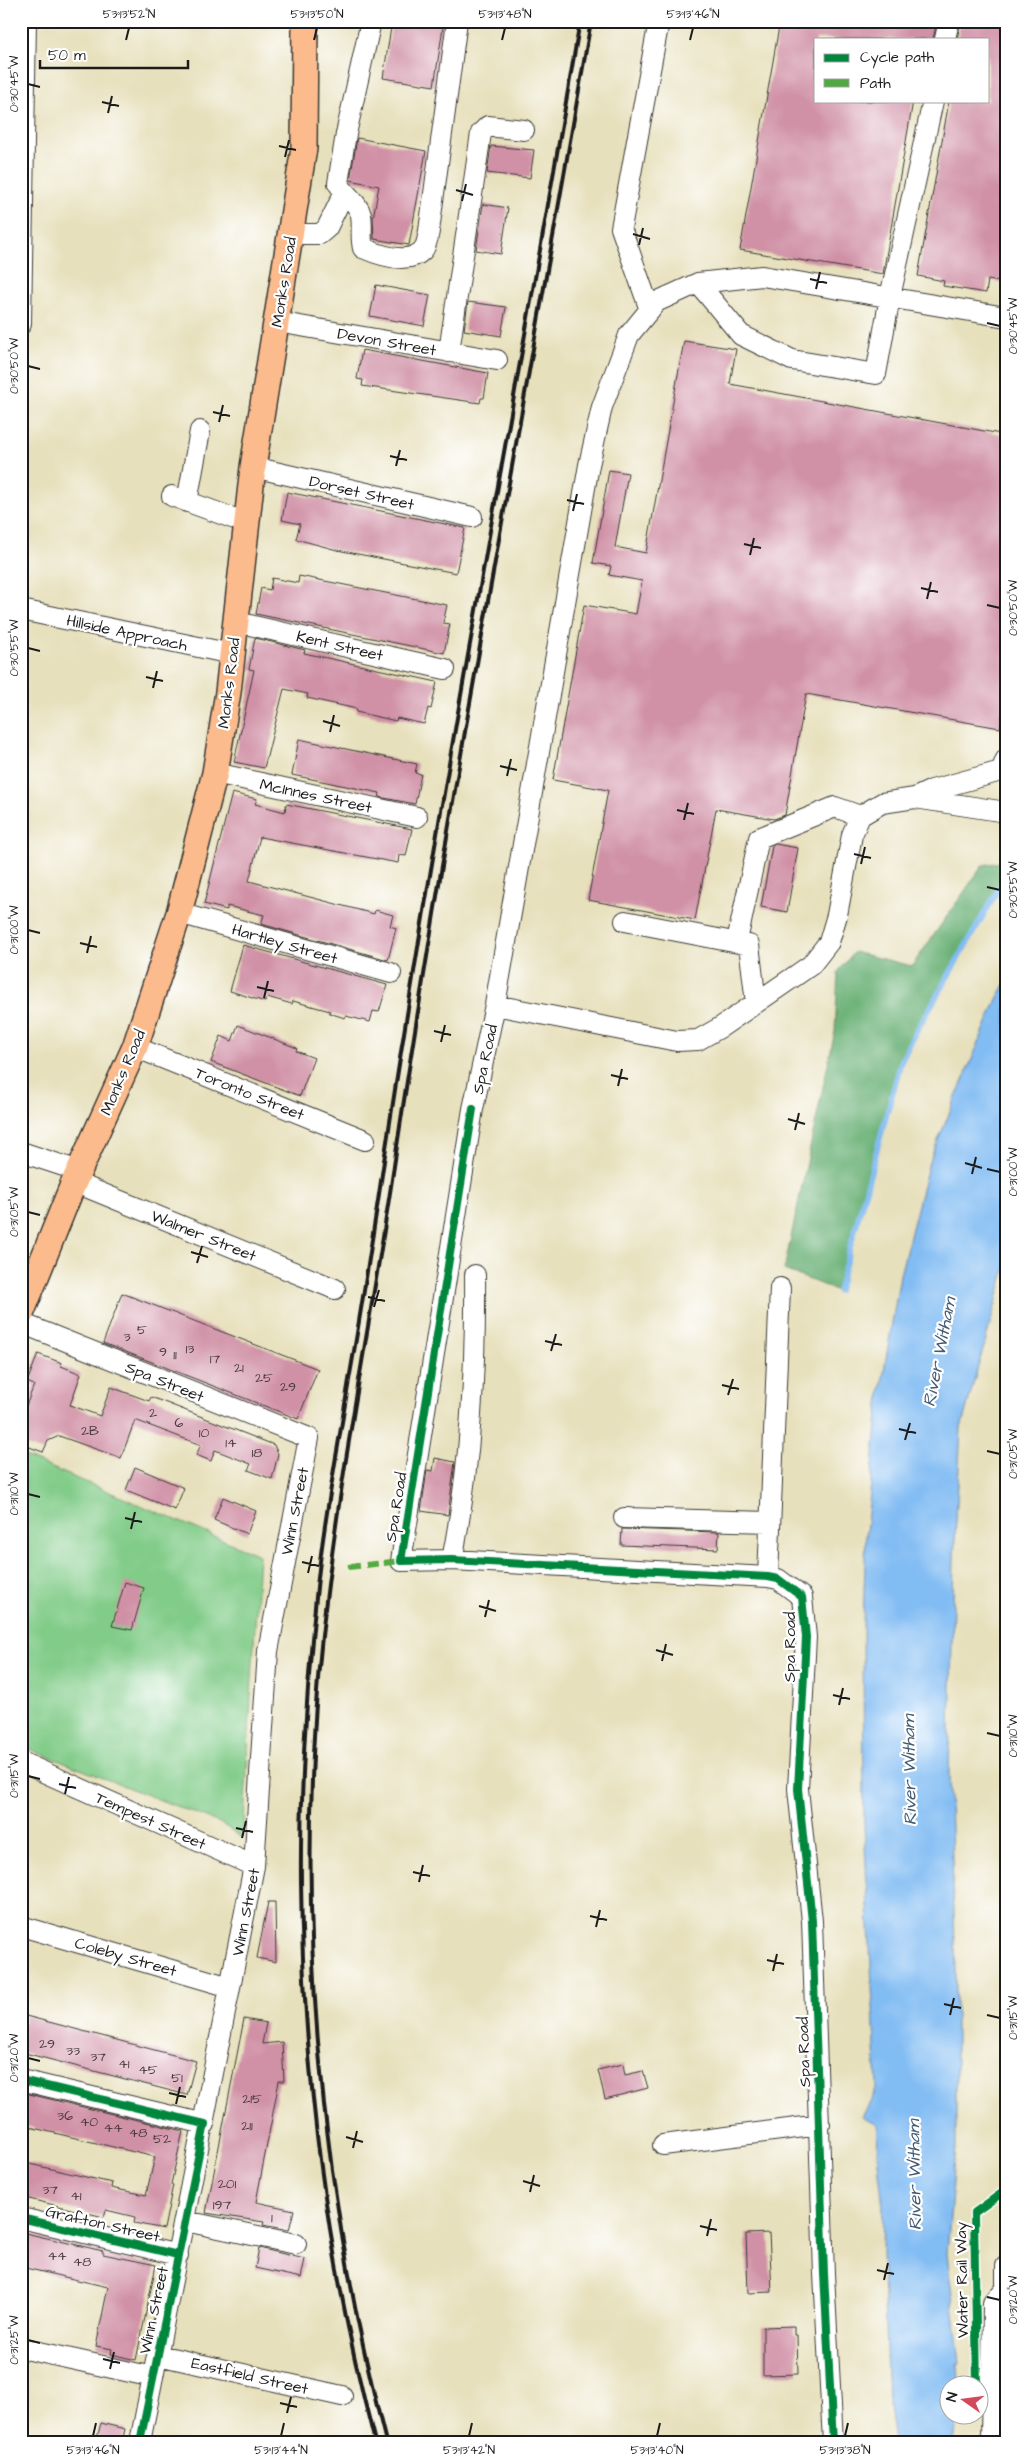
<svg xmlns="http://www.w3.org/2000/svg" width="1027" height="2463" viewBox="0 0 1027 2463" font-family="'Architects Daughter',sans-serif">
<style>
.green{fill:#82cc89;stroke:#4f7452}
.forest{fill:#69b075;stroke:#426648}
.water{fill:#81bcf3;stroke:#4e6c88}
.lines{fill:none;stroke-linecap:round;stroke-linejoin:round}
.stream{stroke:#81bcf3;stroke-width:5.5}
.building{fill:#d091a6}
.minor-casing{stroke:#3a3934;stroke-width:22}
.major-casing{stroke:#3a3934;stroke-width:28}
.minor{stroke:#fff;stroke-width:20}
.major{stroke:#fbbb8c;stroke-width:25}
.rail{stroke:#1c1c1c;stroke-width:4}
.quiet{stroke:#52a943;stroke-width:6;stroke-dasharray:12 6;stroke-linecap:butt}
.cycleway-casing{stroke:#fff;stroke-width:11}
.cycleway{stroke:#00873e;stroke-width:8}
.ticks{fill:none;stroke:#1c1c1c;stroke-width:2}
.labels{text-anchor:middle;stroke-width:4.5;stroke-linejoin:round;paint-order:stroke}
.number-label{font-size:14px;fill:#49393e}
.street-label{font-size:16px;fill:#1c1c1c;stroke:#fff}
.water-label{font-size:18px;font-style:italic;fill:#445c72;stroke:#fff}
.neatline{fill:none;stroke:#1c1c1c;stroke-width:2}
.ticks-label{font-size:12px;text-anchor:middle;fill:#1c1c1c}
</style>
<rect width="100%" height="100%" fill="#fff"/>
<filter id="ink" filterUnits="userSpaceOnUse"><feTurbulence type="fractalNoise" baseFrequency=".02" numOctaves="2"/><feDisplacementMap in="SourceGraphic" scale="10" xChannelSelector="R" yChannelSelector="G"/><feConvolveMatrix kernelMatrix="1 2 1 2 8 2 1 2 1" color-interpolation-filters="sRGB"/></filter>
<filter id="wash" filterUnits="userSpaceOnUse"><feTurbulence type="fractalNoise" baseFrequency=".0096" numOctaves="4" result="noise"/><feDisplacementMap in="SourceGraphic" scale="20" xChannelSelector="R" yChannelSelector="G"/><feGaussianBlur stdDeviation="1.12" result="paint"/><feColorMatrix in="noise" values="0 0 0 0 0 0 0 0 0 0 0 0 0 0 0 0 0 1.4 0 .05"/><feComposite in="paint" operator="in"/></filter>
<g filter="url(#wash)">
<rect width="100%" height="100%" fill="#e7e0bc"/>
<path class="green" d="M21,1455L259,1555L243,1838L222,1824L21,1746Z"/>
<path class="forest" d="M1006,861L1002,883L914,1035L901,1062L838,1291L784,1270L835,1031L838,972L854,952L912,966L983,865Z"/>
<path class="water" d="M1006,983V1267L961,1428L954,1559L949,1772L956,1971V2147L947,2253L960,2363H958L959,2385L950,2386V2416H960L956,2427L954,2442H894L888,2399L882,2253L883,2207L877,2154L878,2125L862,2117L877,2088L864,1825L863,1624L866,1533L880,1395L900,1275L929,1162L997,999Z"/>
<g class="lines">
<path class="stream" d="M838,1291L901,1062L914,1035L1002,883"/>
</g>
<g id="blocks">
<path class="building" d="M392,21H444L434,86L383,78Z
M780,21H937L933,39H816V101H913L883,274L740,250Z
M961,21H1006V283L988,280L986,293L943,286L944,281L918,276L949,101H988V39H957Z
M357,138L426,151L409,245L374,239L373,218L379,186L350,180Z
M491,146L534,150L530,178L487,173Z
M483,204L508,208L501,254L476,250Z
M376,285L430,295L424,326L370,316Z
M468,302L506,307L501,336L464,330Z
M684,341L736,349L730,384L1006,435V695L1000,728L806,694L785,815L774,819L716,809L695,920L588,900L608,790L553,780L584,605L636,614L642,581L609,575L611,566L593,563L609,470L628,473L615,547L646,553Z
M362,350L488,373L484,398H481L480,403L362,386L363,380L357,379Z
M287,492L465,528L456,573L337,550L296,539L300,524L282,520Z
M299,576L447,605L443,623L450,624L444,653L256,614L261,588L270,590L272,578L298,583Z
M255,638L305,650L304,653L437,682L431,709L428,708L424,724L397,718L396,721L356,712L357,709L307,698L308,694L284,689L264,768L234,762L254,670L249,669Z
M299,739L417,764L415,773L421,774L415,804L379,797L380,793L292,775Z
M232,793L257,799L255,804L285,812L286,804L412,829L406,856L399,855L398,863L260,837L249,881L374,914L375,910L393,915L390,926L396,928L388,960L261,924L264,915L227,906V910L204,904Z
M775,844L798,848L787,912L761,907L772,846Z
M243,945L387,985L379,1012L373,1011L370,1022L346,1016L345,1018L329,1013L330,1011L293,1001L292,1004L267,997L265,1002L230,991Z
M238,1025L297,1048L296,1051L314,1058L300,1096L211,1062L221,1036L232,1041Z
M122,1293L318,1369L298,1419L103,1343Z
M38,1354L62,1363L61,1366L81,1374L70,1405L100,1416L111,1387L149,1401L151,1397L274,1445L278,1454L272,1479L248,1470L251,1464L215,1450L211,1461L196,1455L201,1445L135,1420L121,1458L59,1436L48,1441L43,1452L21,1444V1419L34,1385L27,1382Z
M435,1458L455,1462L448,1515L421,1511L427,1470L433,1471Z
M135,1467L184,1488L175,1510L126,1490Z
M223,1497L256,1511L247,1534L214,1520Z
M622,1529L719,1532L718,1549L621,1545Z
M125,1582L144,1588L132,1630L112,1626Z
M268,1902H275L276,1962L257,1958Z
M26,2016L196,2061L187,2095L21,2052V2022L24,2023Z
M244,2019L266,2023L262,2044L282,2042L284,2081H279L256,2202L294,2210L289,2230L263,2225L264,2222L206,2213Z
M623,2064L625,2075L643,2071L648,2088L605,2099L598,2070Z
M21,2092L183,2131L171,2184L173,2185L164,2229L134,2223L135,2217L106,2210L104,2217L21,2197V2162L112,2183L111,2188L146,2195L155,2157L21,2125Z
M21,2232L103,2251V2254L156,2265L136,2360L111,2354L112,2349L96,2346L108,2287L21,2267Z
M769,2233L772,2292L748,2293L746,2234Z
M259,2248L305,2259L301,2278L255,2268Z
M794,2326V2335H797L798,2374L763,2375V2327Z
M101,2423L125,2429L122,2442H96Z"/>
</g>
</g>
<g filter="url(#ink)">
<use href="#blocks" fill-opacity="0" stroke="#3a3934" stroke-width="1"/>
<g class="lines">
<defs>
<path id="minor" d="M371,21L346,134L338,183C344,194 358,202 361,215C363,226 360,236 363,248C379,255 408,266 423,250C427,245 428,236 429,231L457,21
M945,39L949,21
M291,234H320L327,228L344,193
M698,283L741,335L792,360L876,374L890,297L933,101
M650,310L621,228L659,21
M277,322L497,360
M21,324L26,21
M449,352L481,133L488,126L524,130
M253,467L472,517
M172,496L246,523
M187,502L200,431
M21,610L232,654
M236,622L445,669
M215,773L417,817
M915,798L1006,812
M179,913L391,973
M625,921L749,945L756,1003
M737,941L759,838L835,807L860,816
M495,1005L677,1041L698,1040L721,1027L811,965L829,942L837,915L852,835L860,816L882,803L915,798L932,790L1001,771L1006,759
M135,1047L365,1140
M21,1152L79,1171
M74,1182L335,1289
M21,1323L309,1438L268,1651L254,1866L140,2442
M624,1518L770,1522
M452,1560C471,1465 476,1372 475,1275
M768,1577L780,1288
M21,1762L254,1866
M21,1926L230,1987
M21,2080L205,2124
M663,2145L820,2125
M21,2218L178,2255
M185,2221L296,2244
M1006,2266V2283
M21,2348L153,2377
M158,2355L342,2396
M833,2442L824,2274L812,1921L798,1789L806,1637L802,1597L778,1579L768,1577L452,1560L401,1561L473,1109L495,1005L589,465L602,407L629,335L656,302L698,283L762,276L1006,317
M991,2442L993,2303L1006,2288"/>
<path id="major" d="M21,1314L74,1182L135,1047L179,913L215,773L228,692L253,467L304,148L305,21"/>
</defs>
<use href="#minor" class="minor-casing"/>
<use href="#major" class="major-casing"/>
<use href="#minor" class="minor"/>
<use href="#major" class="major"/>
<path class="rail" d="M375,2442C327,2260 303,2070 301,1882C300,1784 307,1685 317,1587C324,1518 338,1449 349,1380C362,1307 373,1234 384,1161C442,780 515,401 580,21
M386,2442C318,2180 294,1905 322,1636C338,1485 368,1336 391,1186C449,796 524,409 591,21"/>
<path class="quiet" d="M348,1567L401,1561"/>
<defs>
<path id="cycleway" d="M473,1109L401,1561L452,1560L768,1577L778,1579L802,1597L806,1637L798,1789L812,1921L824,2274L833,2442
M21,2080L205,2124L140,2442
M21,2218L178,2255
M977,2386L974,2213L1006,2190"/>
</defs>
<use href="#cycleway" class="cycleway-casing"/>
<use href="#cycleway" class="cycleway"/>
</g>
</g>
<path class="ticks" d="M126,40L129,28M314,40L317,28M502,40L505,28M690,40L693,28M28,84L40,87M102,102L119,106M108,113L112,96M279,146L296,150M285,157L289,140M456,190L473,195M462,201L466,184M633,234L650,239M639,245L643,228M810,279L827,283M816,289L820,272M987,323L1000,326M28,366L40,369M213,412L230,416M219,422L223,405M390,456L407,460M396,466L400,450M567,500L584,504M573,511L577,494M744,544L761,548M750,555L754,538M921,588L938,592M927,599L931,582M987,605L1000,608M28,648L40,651M146,677L163,681M153,688L157,671M323,721L340,726M330,732L334,715M500,766L517,770M507,776L511,759M677,810L694,814M684,820L688,803M854,854L871,858M861,864L865,847M987,887L1000,890M28,930L40,933M80,943L97,947M87,953L91,936M257,987L274,991M264,998L268,981M434,1031L451,1035M441,1042L445,1025M611,1075L628,1079M618,1086L622,1069M788,1119L805,1124M795,1130L799,1113M965,1163L982,1168M987,1169L1000,1172M972,1174L976,1157M28,1212L40,1215M191,1252L208,1257M197,1263L202,1246M368,1297L385,1301M374,1307L379,1290M545,1341L562,1345M551,1351L556,1334M722,1385L739,1389M728,1395L733,1379M899,1429L916,1433M905,1440L910,1423M987,1451L1000,1454M28,1494L40,1497M125,1518L142,1522M131,1529L135,1512M302,1562L319,1566M308,1573L312,1556M479,1606L496,1611M485,1617L489,1600M656,1650L673,1655M662,1661L666,1644M833,1695L850,1699M839,1705L843,1688M987,1733L1000,1736M28,1776L40,1779M59,1784L76,1788M65,1794L69,1777M236,1828L253,1832M242,1838L246,1821M413,1872L430,1876M419,1882L423,1865M590,1916L607,1920M596,1927L600,1910M767,1960L784,1964M773,1971L777,1954M944,2004L961,2008M950,2015L954,1998M987,2015L1000,2018M28,2058L40,2061M169,2093L186,2097M176,2104L180,2087M346,2137L363,2142M353,2148L357,2131M523,2181L540,2186M530,2192L534,2175M700,2226L717,2230M707,2236L711,2219M877,2270L894,2274M884,2280L888,2263M987,2297L1000,2300M28,2340L40,2343M103,2359L120,2363M110,2369L114,2352M280,2403L297,2407M287,2413L291,2397M93,2436L96,2423M281,2436L284,2423M469,2436L472,2423M657,2436L660,2423M845,2436L848,2423"/>
<g class="labels">
<g class="number-label">
<text x="142" y="1334">5</text>
<text x="127" y="1341">3</text>
<text x="190" y="1353">13</text>
<text x="163" y="1356">9</text>
<text x="175" y="1359">11</text>
<text x="215" y="1363">17</text>
<text x="239" y="1372">21</text>
<text x="264" y="1382">25</text>
<text x="288" y="1391">29</text>
<text x="153" y="1417">2</text>
<text x="179" y="1427">6</text>
<text x="90" y="1435">2B</text>
<text x="204" y="1437">10</text>
<text x="231" y="1447">14</text>
<text x="257" y="1457">18</text>
<text x="47" y="2048">29</text>
<text x="73" y="2055">33</text>
<text x="98" y="2061">37</text>
<text x="124" y="2068">41</text>
<text x="148" y="2074">45</text>
<text x="177" y="2082">51</text>
<text x="252" y="2103">215</text>
<text x="65" y="2120">36</text>
<text x="89" y="2126">40</text>
<text x="247" y="2130">211</text>
<text x="113" y="2132">44</text>
<text x="138" y="2137">48</text>
<text x="162" y="2143">52</text>
<text x="227" y="2188">201</text>
<text x="50" y="2194">37</text>
<text x="76" y="2200">41</text>
<text x="222" y="2209">197</text>
<text x="272" y="2222">1</text>
<text x="57" y="2260">44</text>
<text x="82" y="2266">48</text>
</g>
<g class="street-label">
<text transform="translate(283 282) rotate(-81)" y="6">Monks Road</text>
<text transform="translate(387 341) rotate(10)" y="6">Devon Street</text>
<text transform="translate(362 492) rotate(13)" y="6">Dorset Street</text>
<text transform="translate(127 632) rotate(12)" y="6">Hillside Approach</text>
<text transform="translate(340 645) rotate(13)" y="6">Kent Street</text>
<text transform="translate(228 683) rotate(-83)" y="6">Monks Road</text>
<text transform="translate(316 795) rotate(12)" y="6">McInnes Street</text>
<text transform="translate(285 943) rotate(16)" y="6">Hartley Street</text>
<text transform="translate(484 1059) rotate(-78)" y="6">Spa Road</text>
<text transform="translate(122 1072) rotate(-67)" y="6">Monks Road</text>
<text transform="translate(250 1093) rotate(22)" y="6">Toronto Street</text>
<text transform="translate(204 1235) rotate(22)" y="6">Walmer Street</text>
<text transform="translate(165 1381) rotate(22)" y="6">Spa Street</text>
<text transform="translate(395 1507) rotate(-81)" y="6">Spa Road</text>
<text transform="translate(294 1511) rotate(-79)" y="6">Winn Street</text>
<text transform="translate(789 1647) rotate(-90)" y="6">Spa Road</text>
<text transform="translate(151 1820) rotate(24)" y="6">Tempest Street</text>
<text transform="translate(245 1912) rotate(-79)" y="6">Winn Street</text>
<text transform="translate(126 1956) rotate(16)" y="6">Coleby Street</text>
<text transform="translate(803 2052) rotate(-92)" y="6">Spa Road</text>
<text transform="translate(103 2223) rotate(13)" y="6">Grafton Street</text>
<text transform="translate(961 2280) rotate(-91)" y="6">Water Rail Way</text>
<text transform="translate(153 2310) rotate(-78)" y="6">Winn Street</text>
<text transform="translate(250 2375) rotate(13)" y="6">Eastfield Street</text>
</g>
<g class="water-label">
<text transform="translate(939 1352) rotate(-79)" y="6">River Witham</text>
<text transform="translate(909 1770) rotate(-91)" y="6">River Witham</text>
<text transform="translate(914 2175) rotate(-91)" y="6">River Witham</text>
</g>
</g>
<rect width="1027" height="2463" fill="none" stroke="#fff" stroke-width="55"/>
<rect x="814" y="38" width="175" height="65" fill="#ffffff" stroke="#a4a4a4"/>
<rect x="824" y="54" width="25" height="8" fill="#00873e" stroke="#a4a4a4"/>
<text x="860" y="62" font-size="15" fill="#1c1c1c">Cycle path</text>
<rect x="824" y="79" width="25" height="8" fill="#52a943" stroke="#a4a4a4"/>
<text x="860" y="88" font-size="15" fill="#1c1c1c">Path</text>
<g transform="translate(964 2400) rotate(284)"><circle r="24" fill="#ffffff" stroke="#a4a4a4"/>
<path d="M0-4L9 19L0 12L-9 19Z" fill="#d1495b"/>
<text y="-8" font-size="14" font-weight="bold" text-anchor="middle" fill="#1c1c1c">N</text>
</g>
<path d="M40 60v8h148v-8" fill="none" stroke="#1c1c1c" stroke-width="2.5"/>
<text x="48" y="60" font-size="15" fill="#1c1c1c" stroke="#ffffff" stroke-width="4" paint-order="stroke">50 m</text>
<rect x="28" y="28" width="972" height="2408" class="neatline"/>
<g class="ticks-label">
<text x="129" y="18">53°13'52"N</text>
<text x="317" y="18">53°13'50"N</text>
<text x="505" y="18">53°13'48"N</text>
<text x="693" y="18">53°13'46"N</text>
<text transform="translate(14 84) rotate(-90)" y="4">0°30'45"W</text>
<text transform="translate(1013 326) rotate(-90)" y="4">0°30'45"W</text>
<text transform="translate(14 366) rotate(-90)" y="4">0°30'50"W</text>
<text transform="translate(1013 608) rotate(-90)" y="4">0°30'50"W</text>
<text transform="translate(14 648) rotate(-90)" y="4">0°30'55"W</text>
<text transform="translate(1013 890) rotate(-90)" y="4">0°30'55"W</text>
<text transform="translate(14 930) rotate(-90)" y="4">0°31'00"W</text>
<text transform="translate(1013 1172) rotate(-90)" y="4">0°31'00"W</text>
<text transform="translate(14 1212) rotate(-90)" y="4">0°31'05"W</text>
<text transform="translate(1013 1454) rotate(-90)" y="4">0°31'05"W</text>
<text transform="translate(14 1494) rotate(-90)" y="4">0°31'10"W</text>
<text transform="translate(1013 1736) rotate(-90)" y="4">0°31'10"W</text>
<text transform="translate(14 1776) rotate(-90)" y="4">0°31'15"W</text>
<text transform="translate(1013 2018) rotate(-90)" y="4">0°31'15"W</text>
<text transform="translate(14 2058) rotate(-90)" y="4">0°31'20"W</text>
<text transform="translate(1013 2300) rotate(-90)" y="4">0°31'20"W</text>
<text transform="translate(14 2340) rotate(-90)" y="4">0°31'25"W</text>
<text x="93" y="2454">53°13'46"N</text>
<text x="281" y="2454">53°13'44"N</text>
<text x="469" y="2454">53°13'42"N</text>
<text x="657" y="2454">53°13'40"N</text>
<text x="845" y="2454">53°13'38"N</text>
</g>
</svg>
